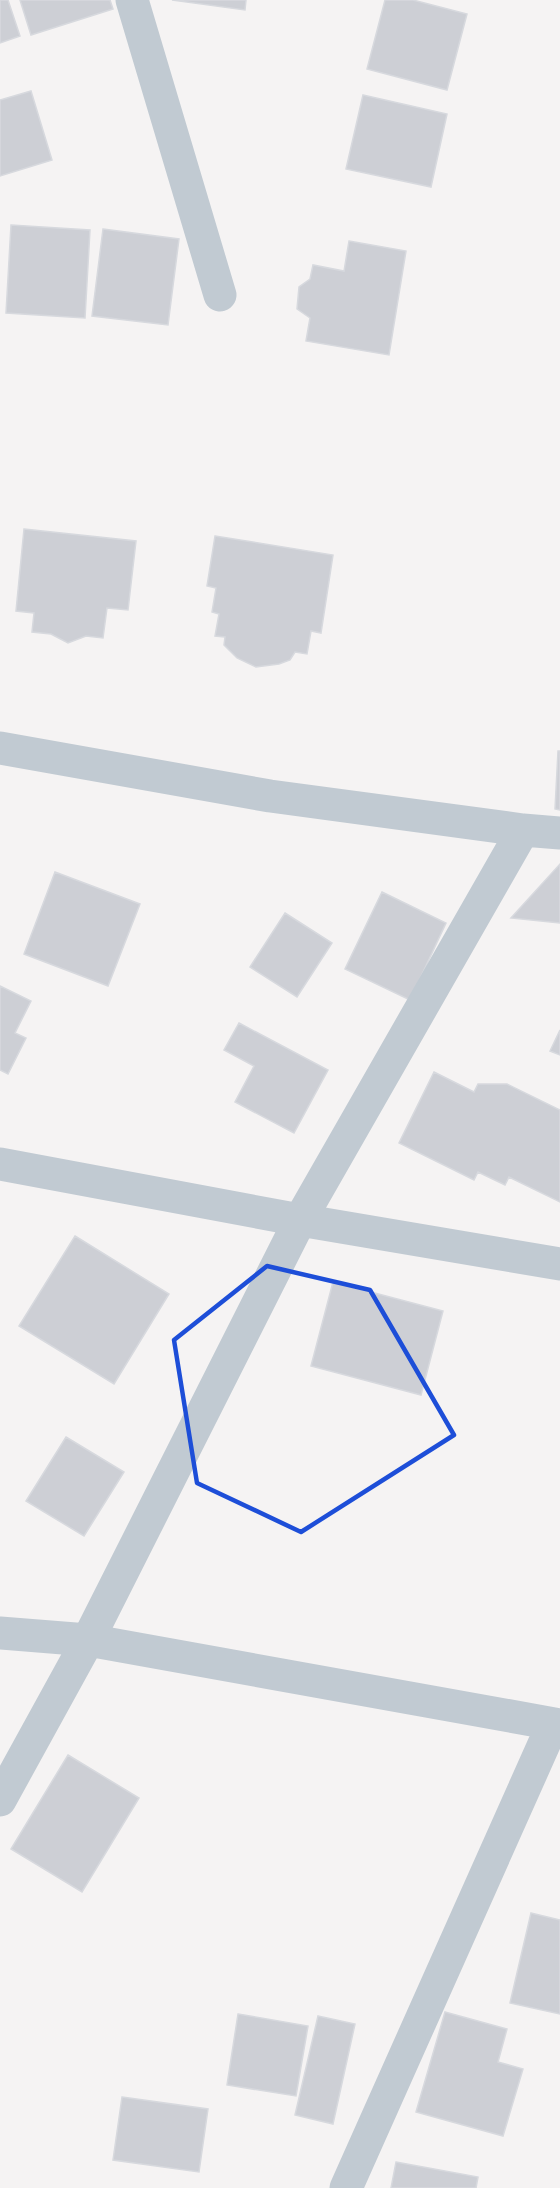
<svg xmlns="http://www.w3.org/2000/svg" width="560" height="2188" viewBox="0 0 560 2188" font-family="'Archivo Narrow',sans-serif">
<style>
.building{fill:#cdcfd5;stroke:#d7d9de;stroke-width:1.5}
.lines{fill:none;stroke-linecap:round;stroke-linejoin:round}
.minor{stroke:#c1cad2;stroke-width:33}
.marked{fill:none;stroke:#1d4ed8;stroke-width:4.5;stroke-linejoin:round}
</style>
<rect width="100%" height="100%" fill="#f5f3f3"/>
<path class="building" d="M0,0H8L20,36L0,43Z
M20,0H110L113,9L31,35Z
M172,0H246L245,10Z
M385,0H413L467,14L447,90L367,69Z
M31,91L52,160L0,176V100Z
M363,95L447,114L431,187L346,169Z
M11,225L90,230L85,318L6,313Z
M103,229L179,239L168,325L92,316Z
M349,241L406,251L389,355L306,341L310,318L297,309L299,287L310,279L313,265L344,271Z
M24,529L136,541L128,610L107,608L103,638L86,636L68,643L51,634L32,632L34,613L16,611Z
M215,536L333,555L321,633L311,631L307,654L295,652L290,660L279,664L256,667L237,658L224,645L225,637L215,636L219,614L212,612L216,588L207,586Z
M558,751H560V810L555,809Z
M560,864V923L511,918Z
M55,872L140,904L108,986L24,954Z
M382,892L446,923L410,1000L345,969Z
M285,913L332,943L297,997L250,967Z
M0,986L31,1001L15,1033L26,1038L8,1074L0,1070Z
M239,1023L328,1070L294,1133L235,1102L254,1066L224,1050Z
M560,1030V1055L550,1051Z
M434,1072L474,1092L478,1084H507L560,1110V1202L509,1177L505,1185L478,1172L474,1180L399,1143Z
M75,1236L169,1294L114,1384L19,1326Z
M333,1282L443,1311L421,1395L311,1366Z
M66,1437L124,1472L84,1536L26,1501Z
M68,1755L139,1798L82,1892L11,1849Z
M531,1913L560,1920V2014L510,2003Z
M445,2012L507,2029L498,2062L523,2069L503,2136L416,2112Z
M238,2014L308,2026L296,2096L227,2085Z
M318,2016L355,2024L333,2124L295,2115Z
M122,2097L208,2109L199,2172L113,2160Z
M396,2162L478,2177L476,2188H391Z"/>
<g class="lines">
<path class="minor" d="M132,0L220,295
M0,748L270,796L523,830L560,833
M0,1164L300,1220L560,1264
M0,1633L88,1640L560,1725
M0,1800L88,1640L300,1220L523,830
M346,2188L553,1724"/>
</g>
<path class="marked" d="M267,1266L370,1290L454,1435L301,1532L197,1483L174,1340Z"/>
</svg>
